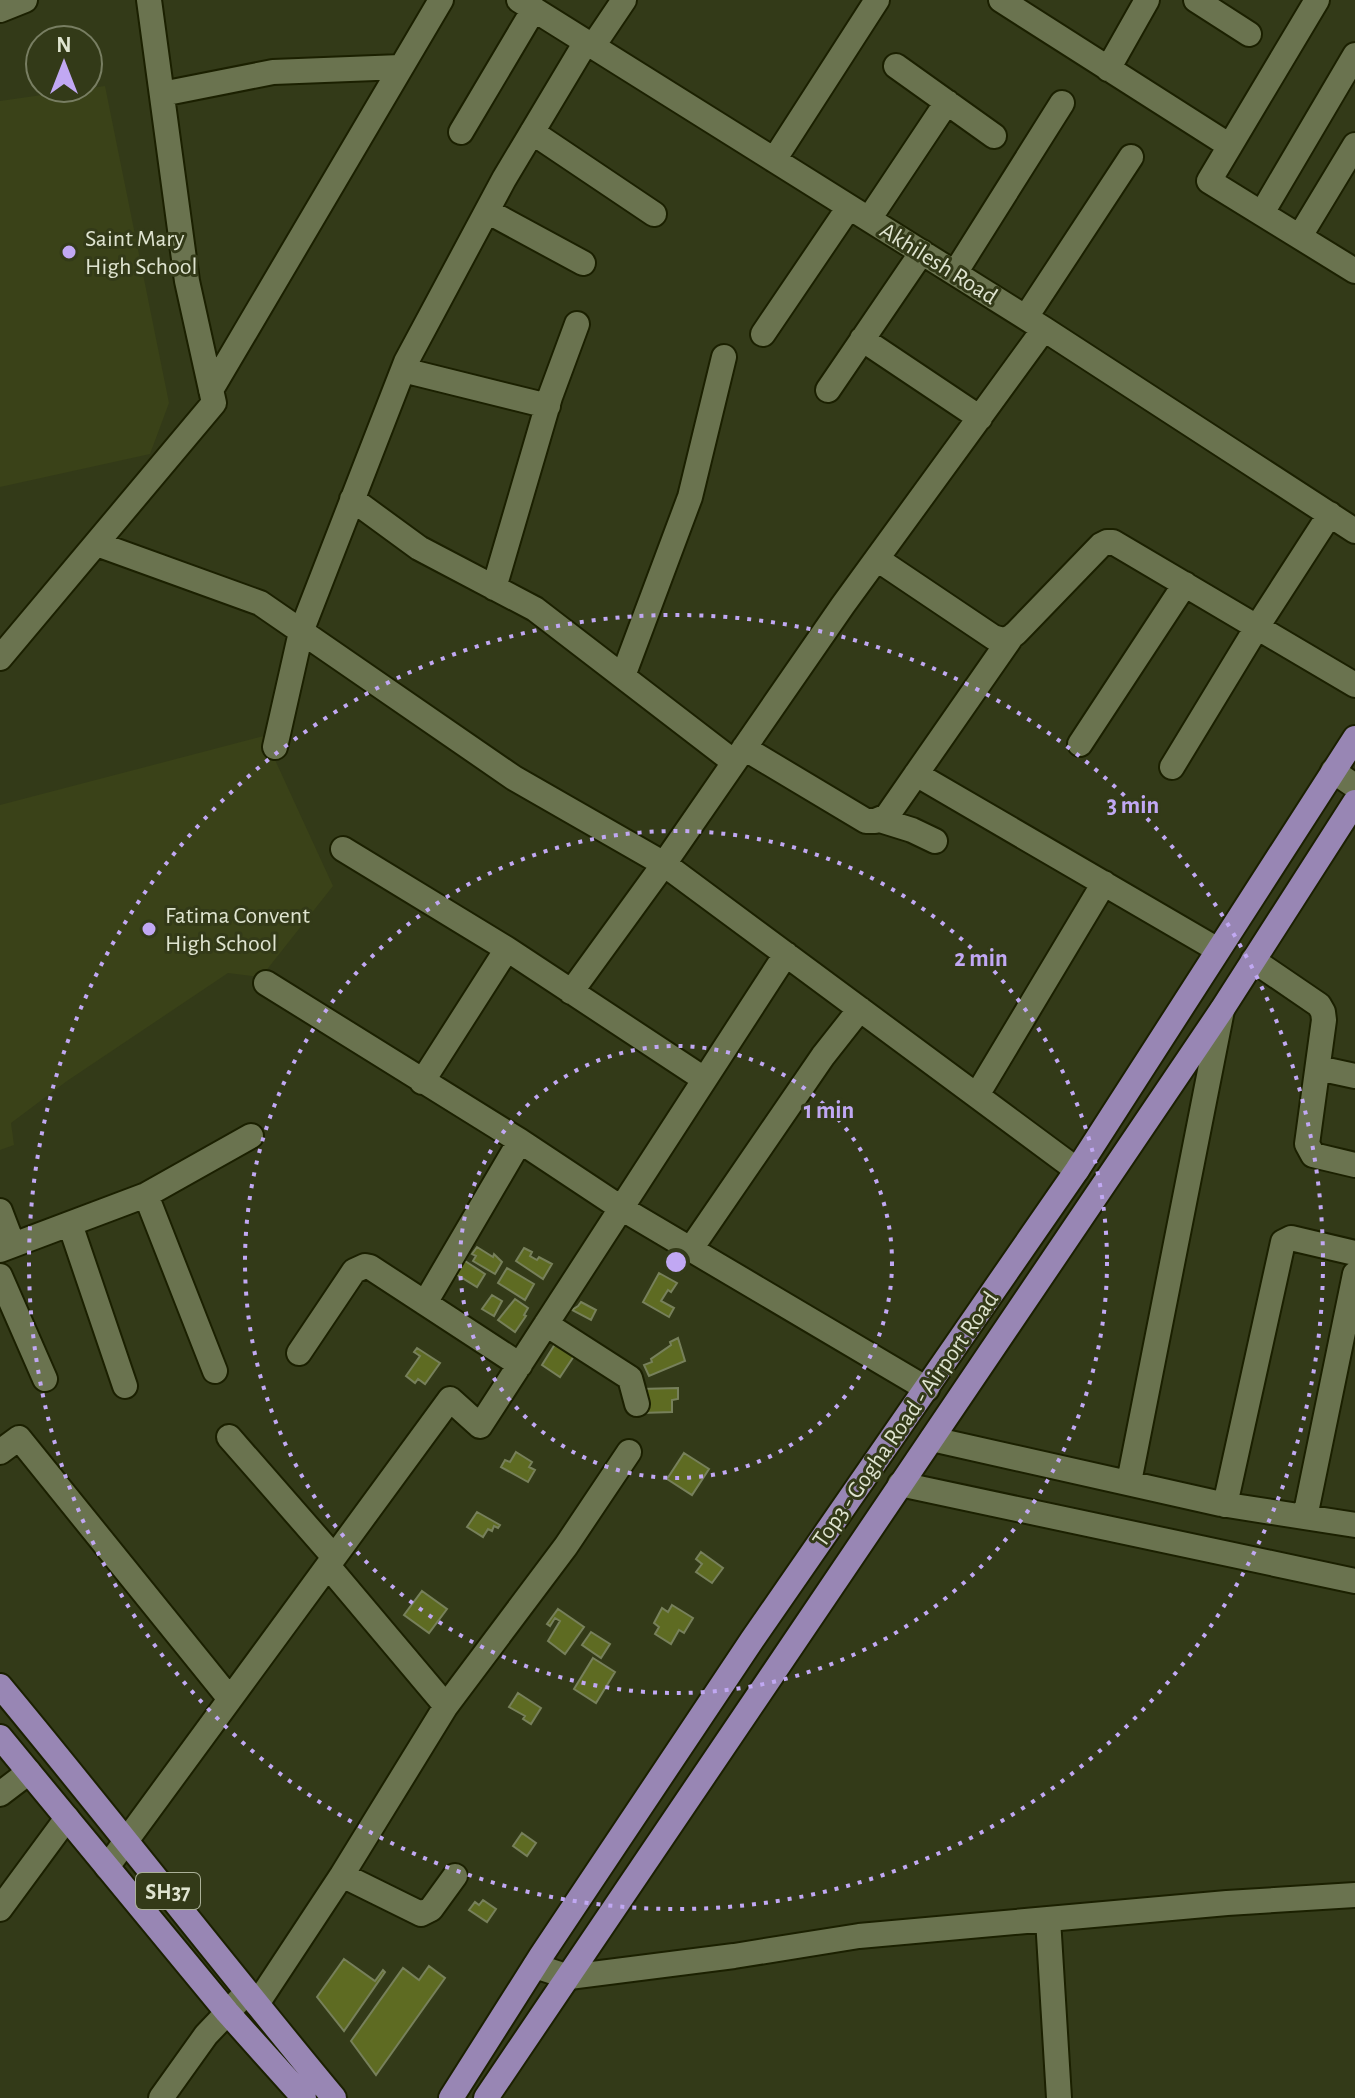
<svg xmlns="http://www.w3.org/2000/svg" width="1355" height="2098" viewBox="0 0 1355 2098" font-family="'Alegreya Sans',sans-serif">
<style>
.built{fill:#3a4218}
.building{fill:#5e6b22;stroke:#77805b;stroke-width:2}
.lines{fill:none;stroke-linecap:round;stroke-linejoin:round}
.minor-casing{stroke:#1b2000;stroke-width:28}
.major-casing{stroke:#1b2000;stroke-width:28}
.minor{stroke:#6a734f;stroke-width:24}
.major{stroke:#9886b4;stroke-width:24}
.ring{fill:none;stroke:#c1a8f3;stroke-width:4;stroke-dasharray:4 8}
.poi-dot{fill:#c1a8f3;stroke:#333a18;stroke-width:3}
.labels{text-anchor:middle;stroke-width:6;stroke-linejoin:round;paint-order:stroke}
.shield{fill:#333a18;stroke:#abb199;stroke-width:2}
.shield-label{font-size:22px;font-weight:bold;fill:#dfe4d0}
.poi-label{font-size:24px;fill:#dfe4d0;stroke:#333a18;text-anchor:start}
.street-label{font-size:24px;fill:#dfe4d0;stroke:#333a18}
.centre{fill:#c1a8f3;stroke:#333a18;stroke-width:4}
.ring-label{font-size:24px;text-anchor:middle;font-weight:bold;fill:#c1a8f3;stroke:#333a18;stroke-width:6;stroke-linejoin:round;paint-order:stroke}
</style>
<rect width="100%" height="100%" fill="#333a18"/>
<path class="built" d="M105,86L169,403L150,454L0,487V101Z
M264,736L333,886L261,977L228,973L67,1081L11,1123L14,1145L0,1150V805Z"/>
<path class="building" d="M477,1247L493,1257L494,1254L502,1262L495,1274L473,1261L476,1256L472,1254Z
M524,1248L532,1252L530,1256L537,1260L539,1257L552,1264L543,1279L516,1261Z
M462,1259L485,1274L477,1287L456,1274Z
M507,1268L534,1284L525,1300L498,1283Z
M659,1273L677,1283L671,1292L668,1290L661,1301L674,1308L669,1317L643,1302Z
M492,1295L502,1301L494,1316L482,1309Z
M515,1299L528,1308L524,1315L526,1316L515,1332L498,1320Z
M581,1302L596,1310L591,1320L572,1310L578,1306Z
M678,1338L685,1361L649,1376L644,1365L652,1362L651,1359L671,1345L670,1342Z
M557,1341L576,1353L560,1377L542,1365Z
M417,1348L440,1363L425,1384L418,1379L415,1383L406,1376L420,1356L414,1352Z
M678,1388V1399L672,1400V1412L641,1413L640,1389Z
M516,1452L532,1462L529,1467L535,1470L528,1482L501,1467L505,1460L510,1462Z
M684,1453L709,1469L692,1495L667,1479Z
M477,1512L500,1525L498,1528L494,1526L492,1531L488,1529L483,1537L467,1527Z
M701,1552L723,1568L712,1583L696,1572L702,1564L696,1559Z
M422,1591L447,1609L429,1633L404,1615Z
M672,1605L693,1618L684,1633L679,1630L671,1644L655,1634L659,1627L654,1623L662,1608L668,1612Z
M558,1609L584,1627L565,1654L548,1641L560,1621L555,1618L550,1626L547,1624Z
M591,1632L610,1644L601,1658L582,1645Z
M593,1658L615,1672L596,1703L574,1689Z
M518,1693L541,1708L531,1724L523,1719L525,1716L509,1707Z
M522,1833L536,1843L527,1856L513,1846Z
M483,1900L496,1909L487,1922L469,1910L475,1902L479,1905Z
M344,1959L375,1981L383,1970L385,1972L344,2031L317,1997Z
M429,1966L445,1978L376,2075L351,2041L403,1968L419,1980Z"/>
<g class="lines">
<defs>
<path id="minor" d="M519,0L1044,329L1355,531
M1001,0L1230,146
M1196,0L1249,34
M1317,0L1209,181L1355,271
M0,10L25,0
M593,46L624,0
M896,66L994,136
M1108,69L1147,0
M162,94L273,72L401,67
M461,132L534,9
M532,132L654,214
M774,160L877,0
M487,211L583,263
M1262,213L1355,55
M869,219L947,102
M1300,236L1355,145
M955,273L1062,103
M1026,317L1131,157
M1044,329L843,605L664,864L1077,1170
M763,334L849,207
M862,339L980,418
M403,370L548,406
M211,390L441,0
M828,390L922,252
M352,499L419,548L535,609L734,762
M97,544L260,603L514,778L664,864L571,992
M877,559L993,637C1003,641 1008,640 1016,633L1101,545L1107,542H1113L1355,685
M494,588L550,397L577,324
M0,658L214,403L187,281L149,0
M623,676L690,497L724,357
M1080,744L1185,584
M275,747L301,632L406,362L504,179L586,42
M744,748L866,821H875L887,816L1010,639
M1172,767L1257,627L1330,514
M1333,771L1355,786
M916,774L1218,950
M880,820L912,830L935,841
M343,849L507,949L704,1079
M1253,960L1319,1005L1323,1012L1324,1020L1307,1144L1313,1155L1355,1165
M266,983L520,1141L621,1208L927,1389
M1318,1068L1355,1076
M422,1082L507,949
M977,1095L1104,883
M146,1195L215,1371
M0,1211L13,1245
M70,1224L125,1386
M0,1250L146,1195L251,1136
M690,1250L823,1056L860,1009
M0,1276L45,1379
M425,1303L520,1141
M546,1324L630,1378L637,1404
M299,1353L354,1271L365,1266L370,1267L520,1365
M229,1437L334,1557
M932,1439L1221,1504L1355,1525
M0,1452L19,1438L230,1699
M1129,1482L1222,1010
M900,1484L1355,1581
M1225,1505L1283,1242L1291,1238L1355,1253
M1305,1517L1355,1274
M328,1566L446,1706
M0,1794L29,1772
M107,1867L450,1399L480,1426L786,954
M342,1875L421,1914L431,1909L455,1876
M0,1909L67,1818
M1048,1919L1059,2098
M535,1966L569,1977L734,1956L859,1936L1227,1903L1355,1895
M257,2004L342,1875L446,1706L566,1546L629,1452
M161,2098L206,2035L247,1992"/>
<path id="major" d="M0,1686C113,1822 221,1962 334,2098
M0,1737L227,2012L304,2098
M451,2098L541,1956L752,1640L1077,1170L1355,738
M486,2098L1223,1008L1355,802"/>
</defs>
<use href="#minor" class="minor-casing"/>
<use href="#major" class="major-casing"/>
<use href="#minor" class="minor"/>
<use href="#major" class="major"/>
</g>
<g class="ring">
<circle cx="676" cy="1262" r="216"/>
<circle cx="676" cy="1262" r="431"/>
<circle cx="676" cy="1262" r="647"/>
</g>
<g class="poi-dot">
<circle cx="69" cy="252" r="8"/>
<circle cx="149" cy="929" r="8"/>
</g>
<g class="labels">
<rect class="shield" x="136" y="1873" width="64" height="36" rx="6"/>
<g class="shield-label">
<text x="168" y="1899">SH37</text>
</g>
<g class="poi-label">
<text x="85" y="246">Saint Mary<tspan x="85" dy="28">High School</tspan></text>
<text x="165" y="923">Fatima Convent<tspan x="165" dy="28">High School</tspan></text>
</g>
<g class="street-label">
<text transform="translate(939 263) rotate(32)" y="8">Akhilesh Road</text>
<text transform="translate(905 1419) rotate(-55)" y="8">Top3 - Gogha Road - Airport Road</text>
</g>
</g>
<circle cx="676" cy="1262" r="12" class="centre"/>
<g class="ring-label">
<text x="1133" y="813">3 min</text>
<text x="981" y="966">2 min</text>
<text x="829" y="1118">1 min</text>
</g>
<g transform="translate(64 64)"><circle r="38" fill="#333a18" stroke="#787e62" stroke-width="2"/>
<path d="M0-6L14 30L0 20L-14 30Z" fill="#c1a8f3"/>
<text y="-12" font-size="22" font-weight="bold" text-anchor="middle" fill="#dfe4d0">N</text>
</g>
</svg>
